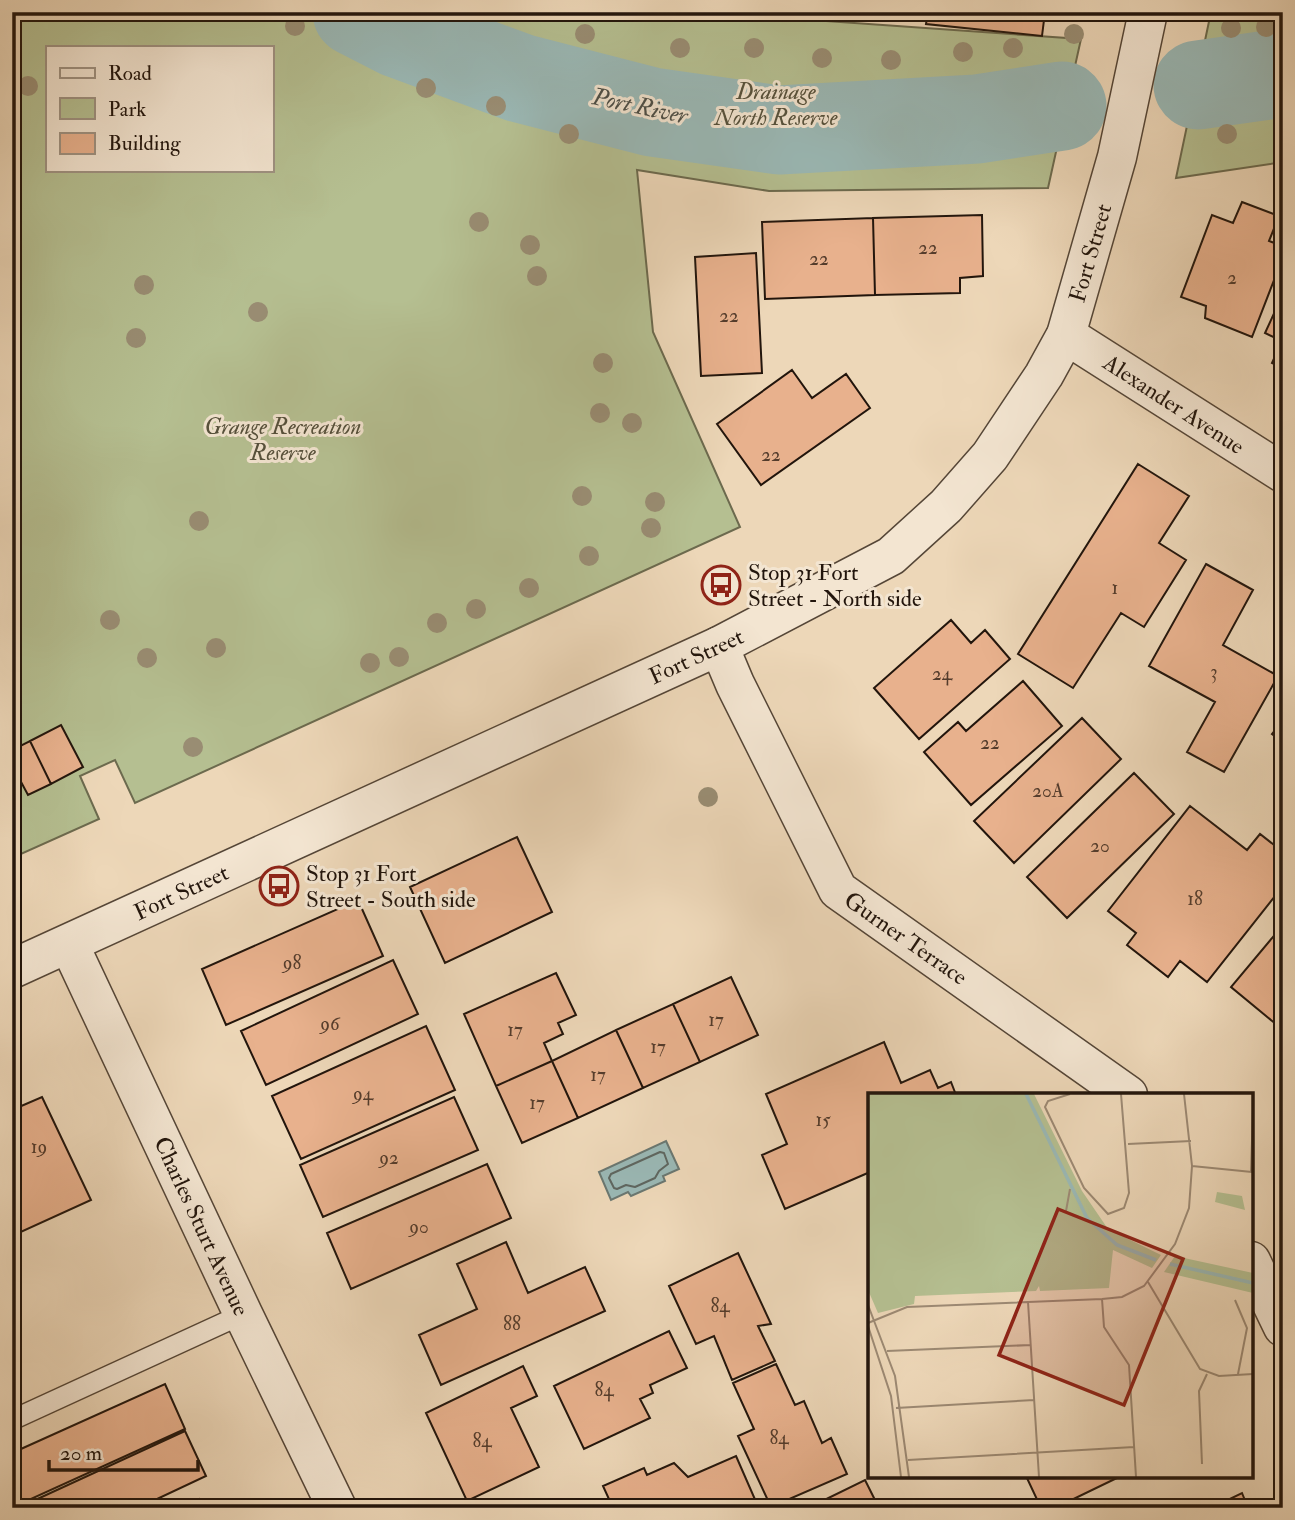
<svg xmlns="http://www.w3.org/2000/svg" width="1295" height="1520" viewBox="0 0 1295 1520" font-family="'IM FELL Double Pica',serif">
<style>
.green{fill:#b5bf91;stroke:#6c6a4e;stroke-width:2;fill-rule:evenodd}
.water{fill:#9ab8b5;stroke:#6a7771;stroke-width:2}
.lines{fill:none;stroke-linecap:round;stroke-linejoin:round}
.shore{stroke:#5e6660;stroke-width:2}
.river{stroke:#9ab8b5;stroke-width:89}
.building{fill:#e8b18d;stroke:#22150c;stroke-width:2}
.service-casing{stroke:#554637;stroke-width:22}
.minor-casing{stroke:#554637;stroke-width:41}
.tertiary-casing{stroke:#554637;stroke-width:41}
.service{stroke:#f3e5d1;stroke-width:19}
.minor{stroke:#f3e5d1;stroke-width:38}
.tertiary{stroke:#f3e5d1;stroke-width:38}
.tree{fill:#998d73}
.labels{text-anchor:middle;stroke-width:6;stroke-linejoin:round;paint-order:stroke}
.number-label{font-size:19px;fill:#543c2c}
.park-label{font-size:23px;font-style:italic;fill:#55503b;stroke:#f3e5d1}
.street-label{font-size:23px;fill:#22150c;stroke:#f3e5d1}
.poi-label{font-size:23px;fill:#22150c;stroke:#f3e5d1;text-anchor:start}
.water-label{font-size:24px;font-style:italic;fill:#4c4e47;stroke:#f3e5d1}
.inset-river{fill:none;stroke:#9ab8b5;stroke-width:3.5}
.inset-road{fill:none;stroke:#9c8973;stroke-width:2}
.view{fill:#8f2418;fill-opacity:0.15;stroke:#8f2418;stroke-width:3.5}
.inset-edge{fill:none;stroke:#22150c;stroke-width:3.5}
</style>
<rect width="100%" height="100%" fill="#edd7b8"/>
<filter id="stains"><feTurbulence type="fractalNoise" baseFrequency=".00286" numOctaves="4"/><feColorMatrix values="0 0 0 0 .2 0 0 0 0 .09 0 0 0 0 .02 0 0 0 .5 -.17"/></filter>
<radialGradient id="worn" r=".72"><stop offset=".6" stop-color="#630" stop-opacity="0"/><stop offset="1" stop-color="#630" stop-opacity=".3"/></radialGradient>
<path class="green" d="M12,12H698L1081,39L1048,188L769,191L637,170L653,332L740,527L135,803L115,760L80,776L99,819L12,858ZM47,47H271V170H47Z
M1211,12H1283V162L1176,178Z"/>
<path class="water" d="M666,1141L679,1169L663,1176L665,1181L631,1196L628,1192L611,1200L599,1172Z"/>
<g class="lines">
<path class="shore" d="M660,1152L664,1153L668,1164L659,1171L655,1178L635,1187L626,1185L617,1189L614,1188L609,1178L611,1174Z"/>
<path class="river" d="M357,12L398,33L520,78L652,112L779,130L977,119L1062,106
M1198,85L1283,73"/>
</g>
<path class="building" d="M928,12H1045L1042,36L926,24Z
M1242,202L1279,216L1269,241L1283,246V257L1252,337L1205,318L1206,306L1181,297L1212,215L1233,223Z
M982,215L983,276L960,278V293L875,295L873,218Z
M873,218L875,295L765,299L762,222Z
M756,253L762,373L701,376L695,257Z
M1283,294V368L1272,363L1282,341L1265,333Z
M792,370L812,398L846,374L870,408L761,485L717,424Z
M1138,464L1189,496L1159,543L1186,560L1144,627L1121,613L1073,688L1018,654Z
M1206,564L1253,590L1223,645L1278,676L1224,772L1187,752L1215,702L1149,666Z
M951,620L971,643L985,630L1010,659L919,739L874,688Z
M1023,681L1062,726L971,805L924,752L958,722L966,731Z
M1082,718L1121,759L1014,863L974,821Z
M1283,720V742L1272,734Z
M61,725L83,767L51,784L30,741Z
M30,741L51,784L28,795L12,765V750Z
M1134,773L1174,814L1067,918L1027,877Z
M1190,806L1247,850L1260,834L1283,852V886L1207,982L1180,961L1168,977L1127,945L1136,933L1108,911Z
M517,837L552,912L445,963L410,887Z
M358,900L383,956L226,1025L202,969Z
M1278,931L1283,935V1030L1231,987Z
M393,960L418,1014L266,1085L241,1031Z
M556,973L576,1015L558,1023L563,1034L544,1043L552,1061L496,1086L464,1014Z
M731,977L758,1035L700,1062L673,1004Z
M673,1004L700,1062L643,1088L616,1030Z
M426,1026L455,1090L301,1159L272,1096Z
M616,1030L643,1088L578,1118L552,1061Z
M884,1042L901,1083L930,1070L938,1088L951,1082L956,1095H870V1172L785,1209L762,1155L787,1144L766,1094Z
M552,1061L578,1118L522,1143L496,1086Z
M42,1097L91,1200L12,1236V1187L14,1186L12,1181V1110Z
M454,1097L478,1150L323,1217L300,1165Z
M487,1164L511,1218L351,1289L327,1233Z
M506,1242L528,1293L585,1267L605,1311L441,1385L419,1335L477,1309L457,1264Z
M738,1253L771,1324L758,1326L775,1361L732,1380L714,1336L696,1344L669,1286Z
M669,1331L687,1368L650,1385L653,1393L640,1399L650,1418L584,1449L554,1386Z
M776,1364L795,1405L804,1401L822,1443L831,1438L847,1474L771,1507L738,1436L754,1429L733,1383Z
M523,1366L537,1396L511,1408L539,1467L467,1501L426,1413Z
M165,1384L185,1429L20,1504L12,1487V1453Z
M185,1431L206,1476L138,1508L20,1507Z
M736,1456L757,1504L748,1508H613L603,1486L644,1468L647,1475L674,1463L688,1477Z
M1026,1476H1121L1055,1508H1041Z
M865,1480L879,1508H808Z
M1242,1493L1248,1508H1211Z
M199,1499L203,1508H180Z"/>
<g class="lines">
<defs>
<path id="service" d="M12,1420L243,1314"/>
<path id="minor" d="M1066,335L1283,473
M719,646L735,684L838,890L1128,1095
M69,944L243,1314L337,1508
M1251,1261L1283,1327"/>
<path id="tertiary" d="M12,969L719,646L891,556L946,506L990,456L1044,375L1066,335L1117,157L1148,12"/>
</defs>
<use href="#service" class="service-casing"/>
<use href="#minor" class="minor-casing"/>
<use href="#tertiary" class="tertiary-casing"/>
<use href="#service" class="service"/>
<use href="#minor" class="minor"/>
<use href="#tertiary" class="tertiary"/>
</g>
<g class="tree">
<circle cx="295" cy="26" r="10"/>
<circle cx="1266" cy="27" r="10"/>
<circle cx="1231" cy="28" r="10"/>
<circle cx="585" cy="34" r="10"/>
<circle cx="1074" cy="34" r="10"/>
<circle cx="680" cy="48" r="10"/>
<circle cx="754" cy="48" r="10"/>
<circle cx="1013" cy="48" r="10"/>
<circle cx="963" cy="52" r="10"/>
<circle cx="822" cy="58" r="10"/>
<circle cx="891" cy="60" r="10"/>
<circle cx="28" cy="86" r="10"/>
<circle cx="426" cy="88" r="10"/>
<circle cx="496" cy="106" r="10"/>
<circle cx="569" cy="134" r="10"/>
<circle cx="1227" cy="134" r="10"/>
<circle cx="479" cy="222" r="10"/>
<circle cx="530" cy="245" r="10"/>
<circle cx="537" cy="276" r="10"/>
<circle cx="144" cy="285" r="10"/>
<circle cx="258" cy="312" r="10"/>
<circle cx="136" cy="338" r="10"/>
<circle cx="603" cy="363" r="10"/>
<circle cx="600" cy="413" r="10"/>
<circle cx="632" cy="423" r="10"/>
<circle cx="582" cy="496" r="10"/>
<circle cx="655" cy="502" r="10"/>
<circle cx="199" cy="521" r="10"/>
<circle cx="651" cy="528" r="10"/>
<circle cx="589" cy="556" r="10"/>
<circle cx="529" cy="588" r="10"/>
<circle cx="476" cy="609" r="10"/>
<circle cx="110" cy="620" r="10"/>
<circle cx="437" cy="623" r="10"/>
<circle cx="216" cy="648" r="10"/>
<circle cx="399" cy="657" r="10"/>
<circle cx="147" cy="658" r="10"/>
<circle cx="370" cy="663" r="10"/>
<circle cx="193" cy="747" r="10"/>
<circle cx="708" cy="797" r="10"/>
</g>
<defs>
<symbol id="bus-ring" viewBox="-11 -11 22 22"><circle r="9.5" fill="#f3e5d1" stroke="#8f2418" stroke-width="1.5"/><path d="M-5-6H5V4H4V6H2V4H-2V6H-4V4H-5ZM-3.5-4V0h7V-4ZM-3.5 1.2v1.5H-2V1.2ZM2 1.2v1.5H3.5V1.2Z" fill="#8f2418"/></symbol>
</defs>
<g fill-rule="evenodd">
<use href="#bus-ring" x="699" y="563" width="44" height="44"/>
<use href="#bus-ring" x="257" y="864" width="44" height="44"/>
</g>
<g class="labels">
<g class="number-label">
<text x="928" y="254">22</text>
<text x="819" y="265">22</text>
<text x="1232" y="284">2</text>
<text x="729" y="322">22</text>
<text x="771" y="461">22</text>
<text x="1115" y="594">1</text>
<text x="1214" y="678">3</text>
<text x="942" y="680">24</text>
<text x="990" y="749">22</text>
<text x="1048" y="797">20A</text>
<text x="1100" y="852">20</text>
<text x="1195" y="905">18</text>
<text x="292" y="969">98</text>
<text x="716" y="1026">17</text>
<text x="330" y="1030">96</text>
<text x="515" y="1036">17</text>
<text x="658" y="1053">17</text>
<text x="598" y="1081">17</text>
<text x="363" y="1100">94</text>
<text x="537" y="1109">17</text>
<text x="823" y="1126">15</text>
<text x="39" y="1153">19</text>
<text x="389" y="1164">92</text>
<text x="419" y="1233">90</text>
<text x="720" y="1312">84</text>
<text x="512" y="1330">88</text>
<text x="604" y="1396">84</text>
<text x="779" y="1444">84</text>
<text x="482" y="1447">84</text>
</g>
<g class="park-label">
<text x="776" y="99">Drainage<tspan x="776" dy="26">North Reserve</tspan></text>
<text x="283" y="434">Grange Recreation<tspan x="283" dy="26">Reserve</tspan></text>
</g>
<g class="street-label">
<text transform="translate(1090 253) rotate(-74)" y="8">Fort Street</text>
<text transform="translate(1174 404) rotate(33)" y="8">Alexander Avenue</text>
<text transform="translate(696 656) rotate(-25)" y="8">Fort Street</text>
<text transform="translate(181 892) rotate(-25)" y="8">Fort Street</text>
<text transform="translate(906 938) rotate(35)" y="8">Gurner Terrace</text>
<text transform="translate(202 1226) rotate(65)" y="8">Charles Sturt Avenue</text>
</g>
<g class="poi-label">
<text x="748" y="580">Stop 31 Fort<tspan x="748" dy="26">Street - North side</tspan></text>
<text x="306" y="881">Stop 31 Fort<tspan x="306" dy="26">Street - South side</tspan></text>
</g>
<g class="water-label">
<text transform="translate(640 106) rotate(12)" y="8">Port River</text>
</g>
</g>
<g transform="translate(868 1093)">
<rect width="385" height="385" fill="#edd7b8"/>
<path d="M0,1H166L214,98L240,136L293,162L284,175L245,157L241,195L172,198L171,193L168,198L47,203L46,211L10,220L0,197ZM349,99L374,103L377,117L347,109ZM307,163L385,180V200L296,179Z" fill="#b5bf91"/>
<path class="inset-river" d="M158,1L219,125L249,152L288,167M302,171L385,190"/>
<path class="inset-road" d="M202,1L180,8L177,14L216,95L240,121L256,115L261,100L253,1M260,51L323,48M324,73L384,79M383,79L385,17M198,118L202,96M280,189L332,276L351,283L385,281M234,206L236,234L261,272L268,384M367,207L379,235L370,281M160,209L171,384M0,212L27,283L41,384M0,230L39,214L234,206L254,204L276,193L307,151L321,115L324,73L316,1M0,233L23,303L33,384M19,258L163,252M28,315L166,307M40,367L266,354M334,371L331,298L339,281"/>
<path class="view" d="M190,116L315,166L256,312L131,262Z"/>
<rect width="385" height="385" class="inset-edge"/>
</g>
<rect width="1295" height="1520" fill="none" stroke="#edd7b8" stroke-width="42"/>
<rect x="14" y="14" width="1267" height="1492" fill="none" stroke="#22150c" stroke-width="3.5"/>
<rect x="21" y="21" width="1253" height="1478" fill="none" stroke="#22150c" stroke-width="2"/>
<rect x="46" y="46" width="228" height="126" fill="#f3e5d1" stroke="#9f9282" stroke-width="2"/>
<rect x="60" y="68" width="35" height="10" fill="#f3e5d1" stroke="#9f9282" stroke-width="2"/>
<text x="108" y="80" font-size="21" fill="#22150c">Road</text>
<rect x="60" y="98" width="35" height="21" fill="#b5bf91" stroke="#9f9282" stroke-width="2"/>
<text x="108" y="116" font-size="21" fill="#22150c">Park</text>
<rect x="60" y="133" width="35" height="21" fill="#e8b18d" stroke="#9f9282" stroke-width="2"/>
<text x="108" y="150" font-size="21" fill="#22150c">Building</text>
<path d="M49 1460v10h149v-10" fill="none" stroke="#22150c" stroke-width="3.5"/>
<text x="60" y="1460" font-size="21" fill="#22150c" stroke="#f3e5d1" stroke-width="5" paint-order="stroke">20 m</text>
<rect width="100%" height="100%" filter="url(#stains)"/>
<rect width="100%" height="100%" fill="url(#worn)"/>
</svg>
